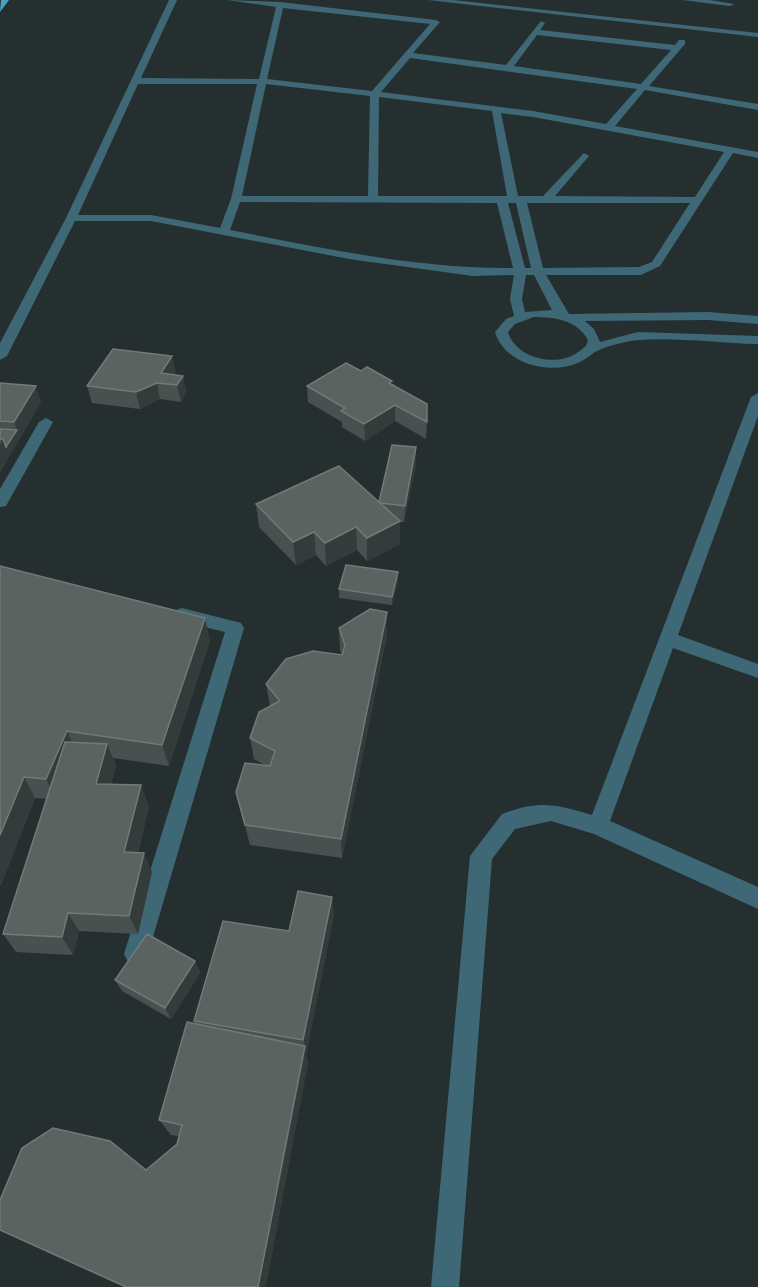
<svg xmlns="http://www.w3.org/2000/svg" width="758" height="1287" viewBox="0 0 758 1287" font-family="Manrope,sans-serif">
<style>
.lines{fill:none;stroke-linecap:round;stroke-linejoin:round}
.minor{fill:#3f6877;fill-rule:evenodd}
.major{fill:#45a2c1;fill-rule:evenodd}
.wall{fill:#495150}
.shaded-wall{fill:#333c3b}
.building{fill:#5b6361;stroke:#727a79;stroke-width:1.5}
</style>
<rect width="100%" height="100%" fill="#262f30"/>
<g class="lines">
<path class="minor" d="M169,0H177L141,78L259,79L276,7L227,0L280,2L436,20L440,22L413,53L506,65L541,21L545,23L540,30L675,45L679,40H685V44L649,86L758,104V110L645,90L615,126L758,152V158L733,153L660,266L641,275H546L569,314L708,312L758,316V324L708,320L585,321L594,329L600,342L638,332L758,336V344C720,343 676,337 639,340C626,341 606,346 595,352C590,355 585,360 580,362C551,376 504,364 495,332L506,319L514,316L510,299L514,275L473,276L349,259L151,221H75L7,356L0,360V343L66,218ZM283,8L430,24L372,91L267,79ZM537,35L671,50L641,84L514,66ZM410,58L637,89L606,124L533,111L381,92ZM138,84H257L231,199L220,228L151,215H78ZM266,84L370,96L368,196H242ZM379,97L492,111L507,196H378ZM501,113L533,117L724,152L695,197L555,196L589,156L584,153L543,196H518ZM240,202L497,203L513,268C418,269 323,248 230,230ZM508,203H516L531,268H525ZM527,203H690L652,262L639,267L543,268ZM526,275H534L552,310L525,312L522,299ZM534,317C555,317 577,320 588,340L586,346C581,350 575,355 569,357C548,365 515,356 508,332L515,324Z
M428,0H453L758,33V37Z
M682,0H710L734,4L730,6Z
M758,393V416L678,635L758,664V678L673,648L610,821L758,887V909L594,834L551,821L515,829L492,859L459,1287H431L470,856L502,814C540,800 554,804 592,815L751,397Z
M46,418L53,422L6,506L0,507V489L39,422Z
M182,608L241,623L244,628L148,954L144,962L136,965L128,962L124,954L225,632L176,620L173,615L176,610Z"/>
<path class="major" d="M1,0H9L0,12Z"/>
</g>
<path class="wall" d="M361,371L391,384L427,422L426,439L395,421L365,441L342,427V422L308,402L307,386Z
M176,372L174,375L183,376L186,392L181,402L160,399L140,409L92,403L87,386Z
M0,383L41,402L0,472Z
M416,464L404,522H400V544L367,561L357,550L326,566L316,555L296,565L259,527L256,504L379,502Z
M0,566L210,641L169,766L113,758L116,765L111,784L149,806L138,853L152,872L138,934L79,931L73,955L16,952L3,934L47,799L35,798L1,885H0Z
M398,572V581L392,605L339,598V589Z
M387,612V635L342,858L250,845L236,792L266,766L254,759L250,738L270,706L266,684L342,655L340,650L339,628Z
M334,915L306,1054L308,1064L146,1170L177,1144L179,1136L171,1135L159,1120L196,1024L194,1021L289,931Z
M195,961L200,973L171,1019L122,991L115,980Z"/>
<path class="shaded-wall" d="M172,356L176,372L168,384L161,373Z
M183,376L186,392L181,402L177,385Z
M157,383L160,399L140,409L136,392Z
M36,386L41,402L0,472V445L3,439L17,430L14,422Z
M395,405V421L365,441L364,424Z
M416,447V464L404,522L405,506Z
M400,521V544L367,561V538Z
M356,527L357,550L326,566L325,543Z
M314,532L316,555L296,565L293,542Z
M398,572V581L392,605V597Z
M387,612V635L342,858L341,839Z
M205,618L210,641L169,766L162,745Z
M67,731L77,753L57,800L46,779Z
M107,744L116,765L105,804L96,784Z
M24,777L35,798L1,885L0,884V835Z
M141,785L149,806L133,871L124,852Z
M144,853L152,872L138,934L129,916Z
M332,897L334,915L306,1054L308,1064L266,1287H258L305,1046L303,1040Z
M68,913L79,931L73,955L62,937Z
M195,961L200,973L171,1019L165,1008Z"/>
<path class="building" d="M113,349L172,356L161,373L183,376L177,385L157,383L136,392L87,386Z
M346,363L361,371L367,367L392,381L389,383L427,404V422L395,405L364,424L341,411L345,408L307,386Z
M0,383L36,386L14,422L0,421Z
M0,429L17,430L6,447L3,439H0Z
M392,445L416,447L405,506L381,503L379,502Z
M339,466L400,521L367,538L356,527L325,543L314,532L293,542L256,504Z
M346,565L398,572L392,597L339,589Z
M0,566L205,618L162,745L67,731L46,779L24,777L0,835Z
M370,609L387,612L341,839L245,825L236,792L245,763L270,766L275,751L250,738L259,712L280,701L266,684L286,659L313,651L342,655L345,645L339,628Z
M65,742L107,744L96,784L141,785L124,852L144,853L129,916L68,913L62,937L3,934Z
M298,891L332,897L303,1040L194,1021L223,921L289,931Z
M147,934L195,961L165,1008L115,980Z
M187,1022L305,1046L258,1287H126L0,1230V1200L22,1148L53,1128L110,1141L146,1170L177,1144L182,1125L159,1120Z"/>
</svg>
